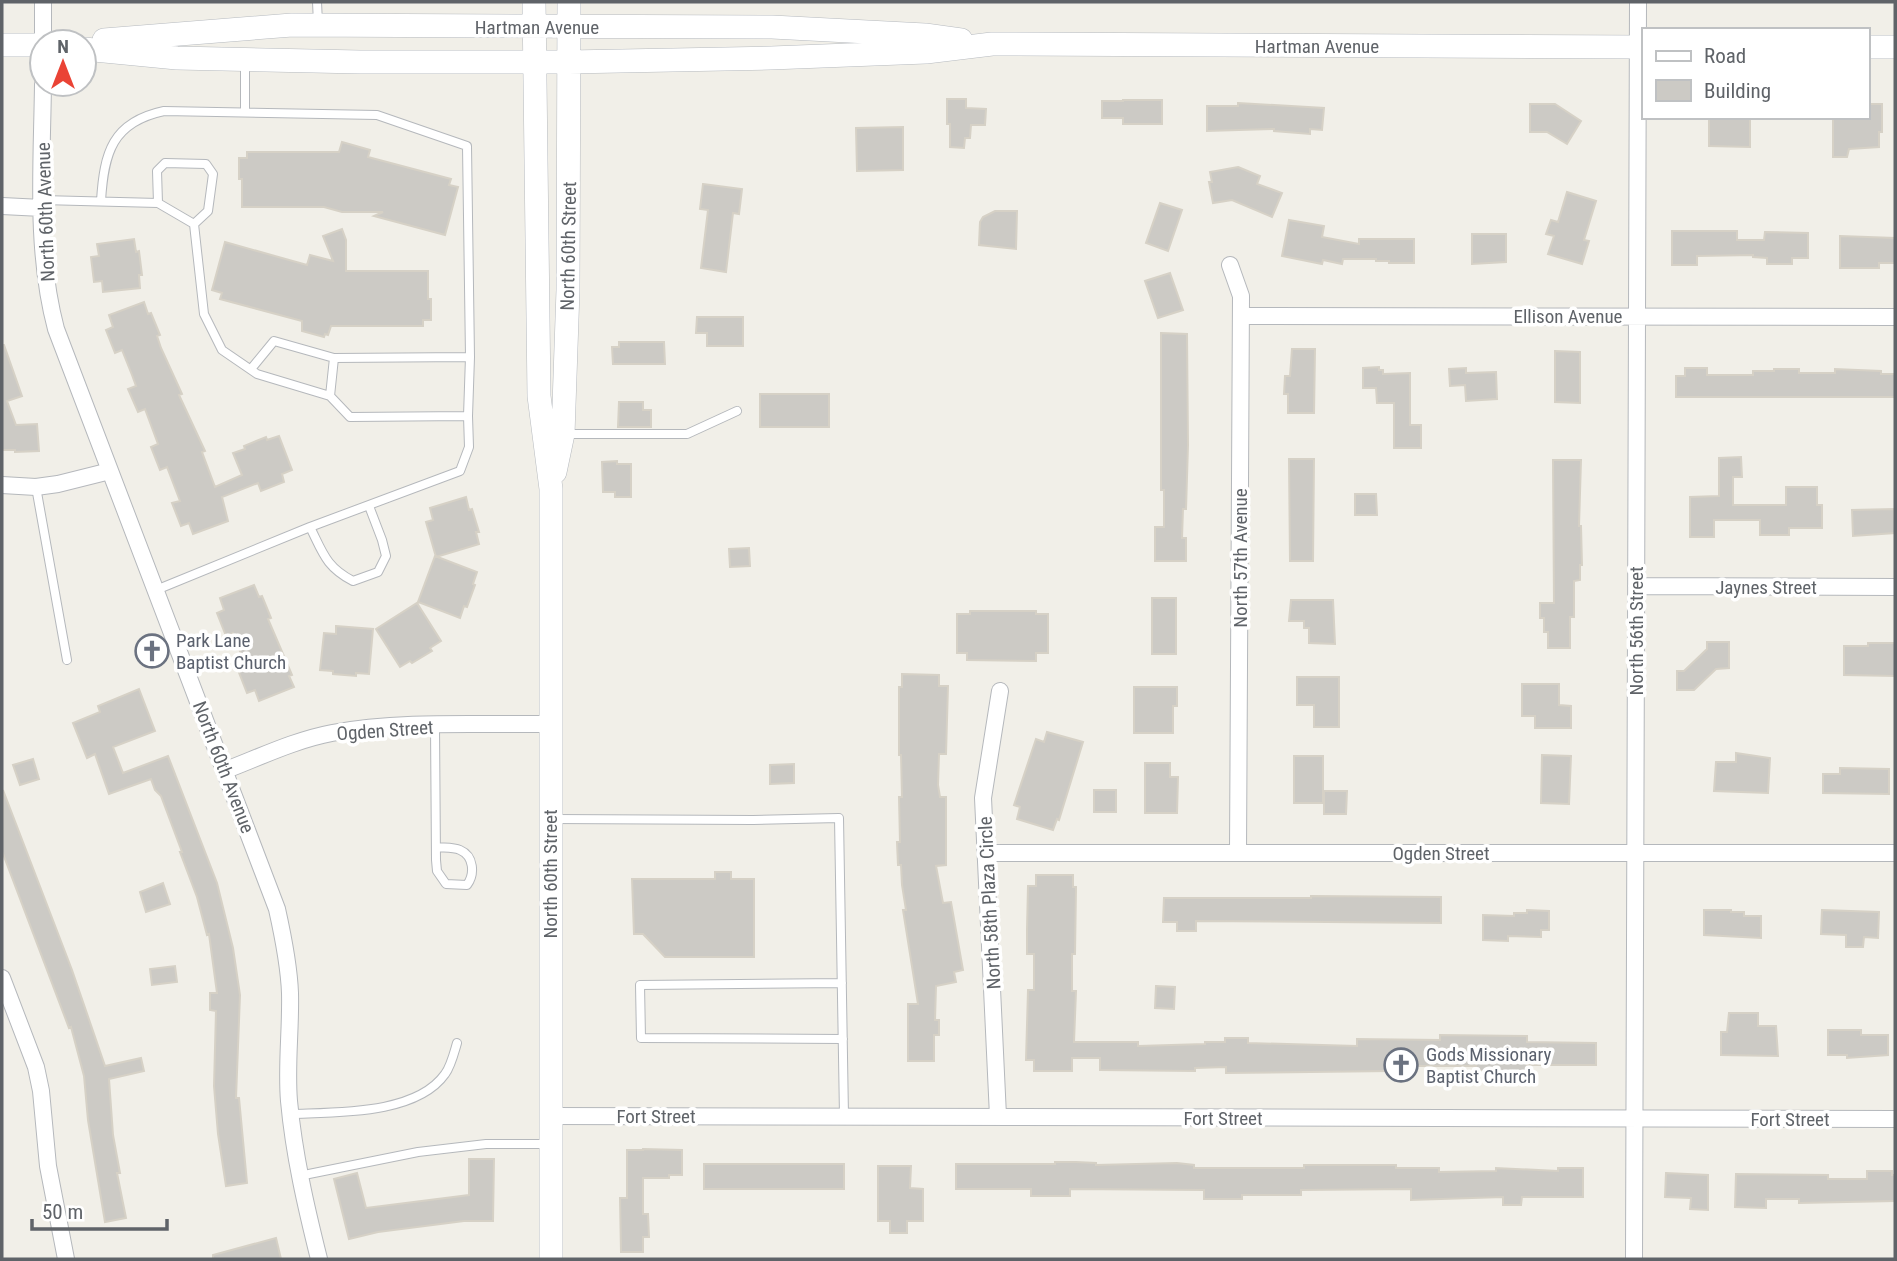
<svg xmlns="http://www.w3.org/2000/svg" width="1897" height="1261" viewBox="0 0 1897 1261" font-family="'Roboto Condensed',sans-serif">
<style>
.building{fill:#cccac5;stroke:#d6d1c6;stroke-width:2}
.lines{fill:none;stroke-linecap:round;stroke-linejoin:round}
.lane-casing{stroke:#b5b8bc;stroke-width:10}
.street-casing{stroke:#b5b8bc;stroke-width:18}
.secondary-casing{stroke:#b6babf;stroke-width:24}
.lane{stroke:#fff;stroke-width:8}
.street{stroke:#fff;stroke-width:16}
.secondary{stroke:#fff;stroke-width:23}
.labels{text-anchor:middle;stroke-width:7;stroke-linejoin:round;paint-order:stroke}
.street-label{font-size:19px;fill:#5f6368;stroke:#fff}
.worship-label{font-size:19px;fill:#5b616d;stroke:#fff;text-anchor:start}
</style>
<rect width="100%" height="100%" fill="#f1efe8"/>
<path class="building" d="M947,99H966V108L986,109L985,125H971L970,138H965L964,148L950,147V124H947Z
M1123,100H1162V124H1123V118H1102V101H1123Z
M1238,103L1324,108L1322,130L1310,129V134L1274,131V129L1207,131V106H1238Z
M1530,104H1555L1581,121L1567,144L1547,132H1530Z
M1867,104H1882V132H1879V147L1849,149L1847,157H1833V117H1867Z
M1714,117H1750V147L1709,146V119Z
M903,127V170L857,171L856,128Z
M342,142L370,150L368,157L451,179L449,185L458,187L445,235L374,216L383,212H342L324,207H242V179H239V158H247V152H339Z
M1238,167L1260,176L1257,184L1282,193L1272,217L1232,200L1213,203L1209,182H1212L1210,172Z
M703,184L742,189L739,214L733,213L726,272L701,268L708,210L700,209Z
M1567,192L1596,201L1584,240L1589,241L1582,264L1548,254L1554,236L1546,234L1551,220L1558,222Z
M1160,203L1182,210L1168,251L1146,243Z
M995,211H1017L1016,249L979,245L980,222L983,217Z
M1289,220L1324,226L1322,237L1359,244V239H1414V263H1389V261H1376V259H1343L1342,264L1323,260L1322,264L1282,256Z
M342,229L346,240V271H428V299H431V320H423V326H331L328,335L325,334L324,337L302,331V321L220,299L222,293L212,290L225,242L307,265L310,255L333,261L323,236Z
M1672,231H1737V240H1764L1765,232L1808,233V258H1792V264H1767V258L1753,257V255L1697,256V265H1672Z
M1472,234H1506V262L1472,264Z
M1840,236L1895,238V263H1879V268H1840Z
M134,239L136,252L139,251L142,275H139L140,288L103,292L102,281L94,282L91,257L99,256L97,244Z
M1170,273L1183,310L1158,318L1145,281Z
M144,302L148,314L151,313L160,335L157,336L161,348L182,394L179,395L205,451L202,452L215,487L242,475L233,453L245,449L244,446L266,437L267,440L279,436L292,470L282,474L284,482L261,491L258,483L222,497L228,521L193,534L189,523L181,526L172,503L180,501L167,467L160,470L151,447L158,444L145,409L138,412L128,389L136,386L132,375L122,350L115,353L106,330L113,327L109,315Z
M697,317H743V346H707V333H696Z
M1161,333L1187,334L1188,445L1186,509H1183L1182,538H1186V561H1155V527H1164V490H1161Z
M619,342H664L665,364H613L612,347H619Z
M2,345H4L22,396L7,401L16,425L37,424L39,451L15,452V450H2Z
M1292,349H1315L1314,413H1288V394H1284L1285,376H1290Z
M1555,351L1580,352V403L1555,402Z
M1379,367V370H1383V374L1410,373V425H1421V448H1394V403H1377L1376,388H1363V368Z
M1466,368V373L1496,372L1497,399L1466,401L1465,385L1450,386L1449,369Z
M1685,368H1707V375H1753V371H1774V369H1799V373H1835V369L1881,371V374H1895V397H1676V376H1685Z
M760,394H829V427H760Z
M619,402H643V410H651V427H618Z
M1741,457L1742,477H1733V505H1786V487H1817V505H1822V528H1789V535H1760V520H1714V537H1690V497L1719,496V458Z
M1289,459H1314L1313,561H1290Z
M1553,460H1581L1579,526H1581L1582,565H1580V580L1574,581V617H1570V648H1548V632H1544V618H1540V603H1554Z
M617,461V464H631V497H615V492H603L602,462Z
M1355,494H1376L1377,515H1355Z
M466,497L469,510L472,509L479,532H476L479,544L436,557L426,522L433,520L430,508Z
M1894,509L1895,533L1853,536L1852,510Z
M749,548L750,566L730,567L729,549Z
M435,556L477,572L473,584L475,585L467,607L464,606L460,618L418,602Z
M254,585L259,597L262,596L271,618L268,619L292,675L289,676L294,687L259,701L255,690L247,693L238,670L246,667L233,633L226,636L217,613L224,610L220,598Z
M1152,598H1176V654H1152Z
M1291,600H1333L1335,644L1309,643V628H1304V621H1289Z
M417,603L441,641L430,648L432,651L412,663L410,661L400,667L376,629Z
M970,611H1036V614H1048V653H1036V661L967,660V653H957V614H970Z
M336,626L373,629L369,674L356,673V676L333,674V671L320,670L324,633L336,634Z
M1707,642H1729V668L1716,669L1694,690H1677V671H1684L1707,649Z
M1868,643H1895V676L1844,675V646H1868Z
M902,674L939,675V686H948L946,754H939L938,785L940,797H946V865L936,866L943,903L951,902L963,970L954,972L956,982L936,986L935,1020H939V1035H934V1061H908V1004H918L903,910H906L902,885L901,865H898L897,842H900L899,797H902L901,755H899V687H902Z
M1297,677H1339V727H1314V705H1297Z
M1522,684H1559V705L1571,706V728H1535V716H1522Z
M1134,687H1177V706H1173V733H1134Z
M139,689L155,731L113,747L123,773L168,756L217,883L233,948L240,995L236,1098H239L247,1183L226,1186L218,1134L214,1086L216,1011L210,1010V993H217L209,934L207,935L197,897L180,852H182L161,796L155,790L151,779L109,794L95,754L87,758L73,723L100,712L98,706Z
M1047,732L1083,742L1059,820L1057,819L1053,830L1017,819L1020,807L1014,805L1036,739L1044,742Z
M1736,753L1770,758L1768,793L1714,791L1716,762H1736Z
M1542,755L1571,756L1569,804L1541,803Z
M1294,756H1323V803H1294Z
M33,759L39,779L20,785L13,765Z
M1145,763H1170V777H1178L1177,813H1145Z
M794,764V783L770,784V765Z
M1840,768L1889,769V794L1823,793V774H1840Z
M3,790L72,970L105,1066L141,1058L144,1071L109,1079L113,1135L120,1173H117L126,1218L105,1222L88,1120L84,1076L71,1027L69,1028L2,851Z
M1094,790H1116V812H1094Z
M1324,791H1347L1346,814H1324Z
M715,872H731V879H754V957H665L643,934H634L632,879H715Z
M1036,875H1073V887H1076L1075,954H1072V991H1076L1074,1042H1138V1046L1205,1044V1042H1225V1038H1248V1043L1357,1046V1039L1440,1040V1035L1527,1036V1042L1596,1043V1065H1527V1071H1476V1066H1391V1071L1226,1073V1067L1195,1068V1071L1100,1070V1058H1072V1071H1034V1060H1026L1028,990H1034V954H1027V930L1028,886H1036Z
M163,883L170,904L146,912L140,892Z
M1311,896L1441,897V923L1196,921V931H1177V922H1163L1164,898H1311Z
M1527,910L1549,911V930H1541V937L1508,936V941L1483,940V915L1514,916V913H1527Z
M1704,910H1731V912H1744V916H1761V938L1704,935Z
M1822,910L1879,912L1878,938L1864,937L1863,947H1846V935L1821,934Z
M175,966L177,982L152,985L150,969Z
M1156,986L1175,987L1174,1009L1155,1008Z
M1729,1013H1758V1026H1776L1778,1056L1721,1055V1032H1727Z
M1828,1030H1861V1035H1888V1055L1847,1058V1055H1828Z
M643,1149L682,1150V1175H669V1178H643V1214H648L649,1237H643V1252H621L620,1198H627V1150H643Z
M469,1159H494L493,1221H464L378,1232L349,1239L334,1179L357,1173L366,1208L469,1195Z
M1055,1162H1076L1096,1163V1165L1177,1163L1194,1165V1168H1304V1165H1396V1168H1439V1172L1496,1171V1168L1558,1171V1168H1583V1197H1522L1521,1205H1503V1197L1411,1200V1189L1301,1190V1195H1242V1199H1204V1190L1070,1189V1196H1031V1189H956V1164H1055Z
M704,1164H844V1189H704Z
M878,1166H911L910,1188L923,1189V1221H907V1233H890V1221H878Z
M1867,1171H1892V1175H1895V1201L1799,1203V1199H1766V1208L1735,1207L1736,1174L1828,1175V1179H1867Z
M1666,1173L1708,1175V1210L1690,1209L1691,1198L1665,1197Z
M276,1238L281,1259H213V1255Z"/>
<g class="lines">
<defs>
<path id="lane" d="M317,2L318,23
M245,61V112
M42,200L158,203L194,224L204,314L222,350L257,374L330,396L350,417L468,416L469,447L460,471L310,527L156,590
M101,201C104,153 112,122 164,111L377,115L467,146L470,357L334,358
M158,203L157,171L165,163L206,164L213,174L208,211L194,224
M251,369L274,341L334,358L330,396
M468,416L470,357
M566,434H687L737,411
M36,487L67,660
M310,527C323,553 326,567 353,581L378,572L386,556L382,540L369,506
M435,726L436,860L437,871L446,884L467,885C475,874 474,856 460,850C453,847 443,848 436,847
M553,819L753,820L839,818L844,1116
M842,983L640,985L641,1038L843,1039
M291,1114C336,1112 416,1115 445,1074C451,1066 454,1053 457,1043
M299,1176L418,1152L486,1144H549"/>
<path id="street" d="M43,2V42
M43,84C42,166 35,250 56,329L277,909C283,936 289,965 290,993C291,1029 286,1065 289,1101C294,1155 306,1207 319,1259
M2,206L42,208
M1230,265L1241,296L1238,853
M1241,316L1895,317
M2,485L36,487L58,484L110,471
M1636,586L1895,587
M226,770C260,757 295,740 332,733C400,720 481,725 551,724
M987,853H1895
M2,978L36,1067L41,1091L48,1166L66,1259
M550,1116L1895,1119
M998,1116L983,798L1000,691
M1634,1259L1638,2"/>
<path id="secondary" d="M534,2L539,396L551,489V1259
M104,40L292,25L772,27L925,35L961,40
M2,45H42
M1867,47H1895
M84,49L177,58L360,62H569L771,58L926,52L992,44L1643,47
M555,472L563,434L568,290L569,2"/>
</defs>
<use href="#lane" class="lane-casing"/>
<use href="#street" class="street-casing"/>
<use href="#secondary" class="secondary-casing"/>
<use href="#lane" class="lane"/>
<use href="#street" class="street"/>
<use href="#secondary" class="secondary"/>
</g>
<defs>
<symbol id="church-ring" viewBox="-11 -11 22 22"><circle r="9.5" fill="#fff" stroke="#6b7280" stroke-width="1.5"/><path d="M-1.2-6h2.4v3.5h3.3v2.4h-3.3V6h-2.4V-.1h-3.3v-2.4h3.3Z" fill="#6b7280"/></symbol>
</defs>
<g fill-rule="evenodd">
<use href="#church-ring" x="133" y="632" width="38" height="38"/>
<use href="#church-ring" x="1382" y="1046" width="38" height="38"/>
</g>
<g class="labels">
<g class="street-label">
<text x="537" y="34">Hartman Avenue</text>
<text x="1317" y="53">Hartman Avenue</text>
<text transform="translate(45 212) rotate(-92)" y="7">North 60th Avenue</text>
<text transform="translate(568 246) rotate(-89)" y="7">North 60th Street</text>
<text x="1568" y="323">Ellison Avenue</text>
<text transform="translate(1240 558) rotate(-90)" y="7">North 57th Avenue</text>
<text x="1766" y="594">Jaynes Street</text>
<text transform="translate(1636 631) rotate(-90)" y="7">North 56th Street</text>
<text transform="translate(385 730) rotate(-4)" y="7">Ogden Street</text>
<text transform="translate(224 767) rotate(69)" y="7">North 60th Avenue</text>
<text x="1441" y="860">Ogden Street</text>
<text transform="translate(550 874) rotate(-90)" y="7">North 60th Street</text>
<text transform="translate(989 903) rotate(-93)" y="7">North 58th Plaza Circle</text>
<text x="656" y="1123">Fort Street</text>
<text x="1223" y="1125">Fort Street</text>
<text x="1790" y="1126">Fort Street</text>
</g>
<g class="worship-label">
<text x="176" y="647">Park Lane<tspan x="176" dy="22">Baptist Church</tspan></text>
<text x="1426" y="1061">Gods Missionary<tspan x="1426" dy="22">Baptist Church</tspan></text>
</g>
</g>
<rect width="1897" height="1261" fill="none" stroke="#5f6368" stroke-width="7"/>
<rect x="1642" y="28" width="228" height="91" fill="#ffffff" stroke="#bfc1c3" stroke-width="2"/>
<rect x="1656" y="51" width="35" height="10" fill="#ffffff" stroke="#bfc1c3" stroke-width="2"/>
<text x="1704" y="63" font-size="21" fill="#5f6368">Road</text>
<rect x="1656" y="80" width="35" height="21" fill="#cccac5" stroke="#bfc1c3" stroke-width="2"/>
<text x="1704" y="98" font-size="21" fill="#5f6368">Building</text>
<g transform="translate(63 63)"><circle r="33" fill="#ffffff" stroke="#bfc1c3" stroke-width="2"/>
<path d="M0-5L12 26L0 18L-12 26Z" fill="#ea4335"/>
<text y="-10" font-size="19" font-weight="bold" text-anchor="middle" fill="#5f6368">N</text>
</g>
<path d="M32 1219v10h135v-10" fill="none" stroke="#5f6368" stroke-width="3.5"/>
<text x="42" y="1219" font-size="21" fill="#5f6368" stroke="#ffffff" stroke-width="5" paint-order="stroke">50 m</text>
</svg>
